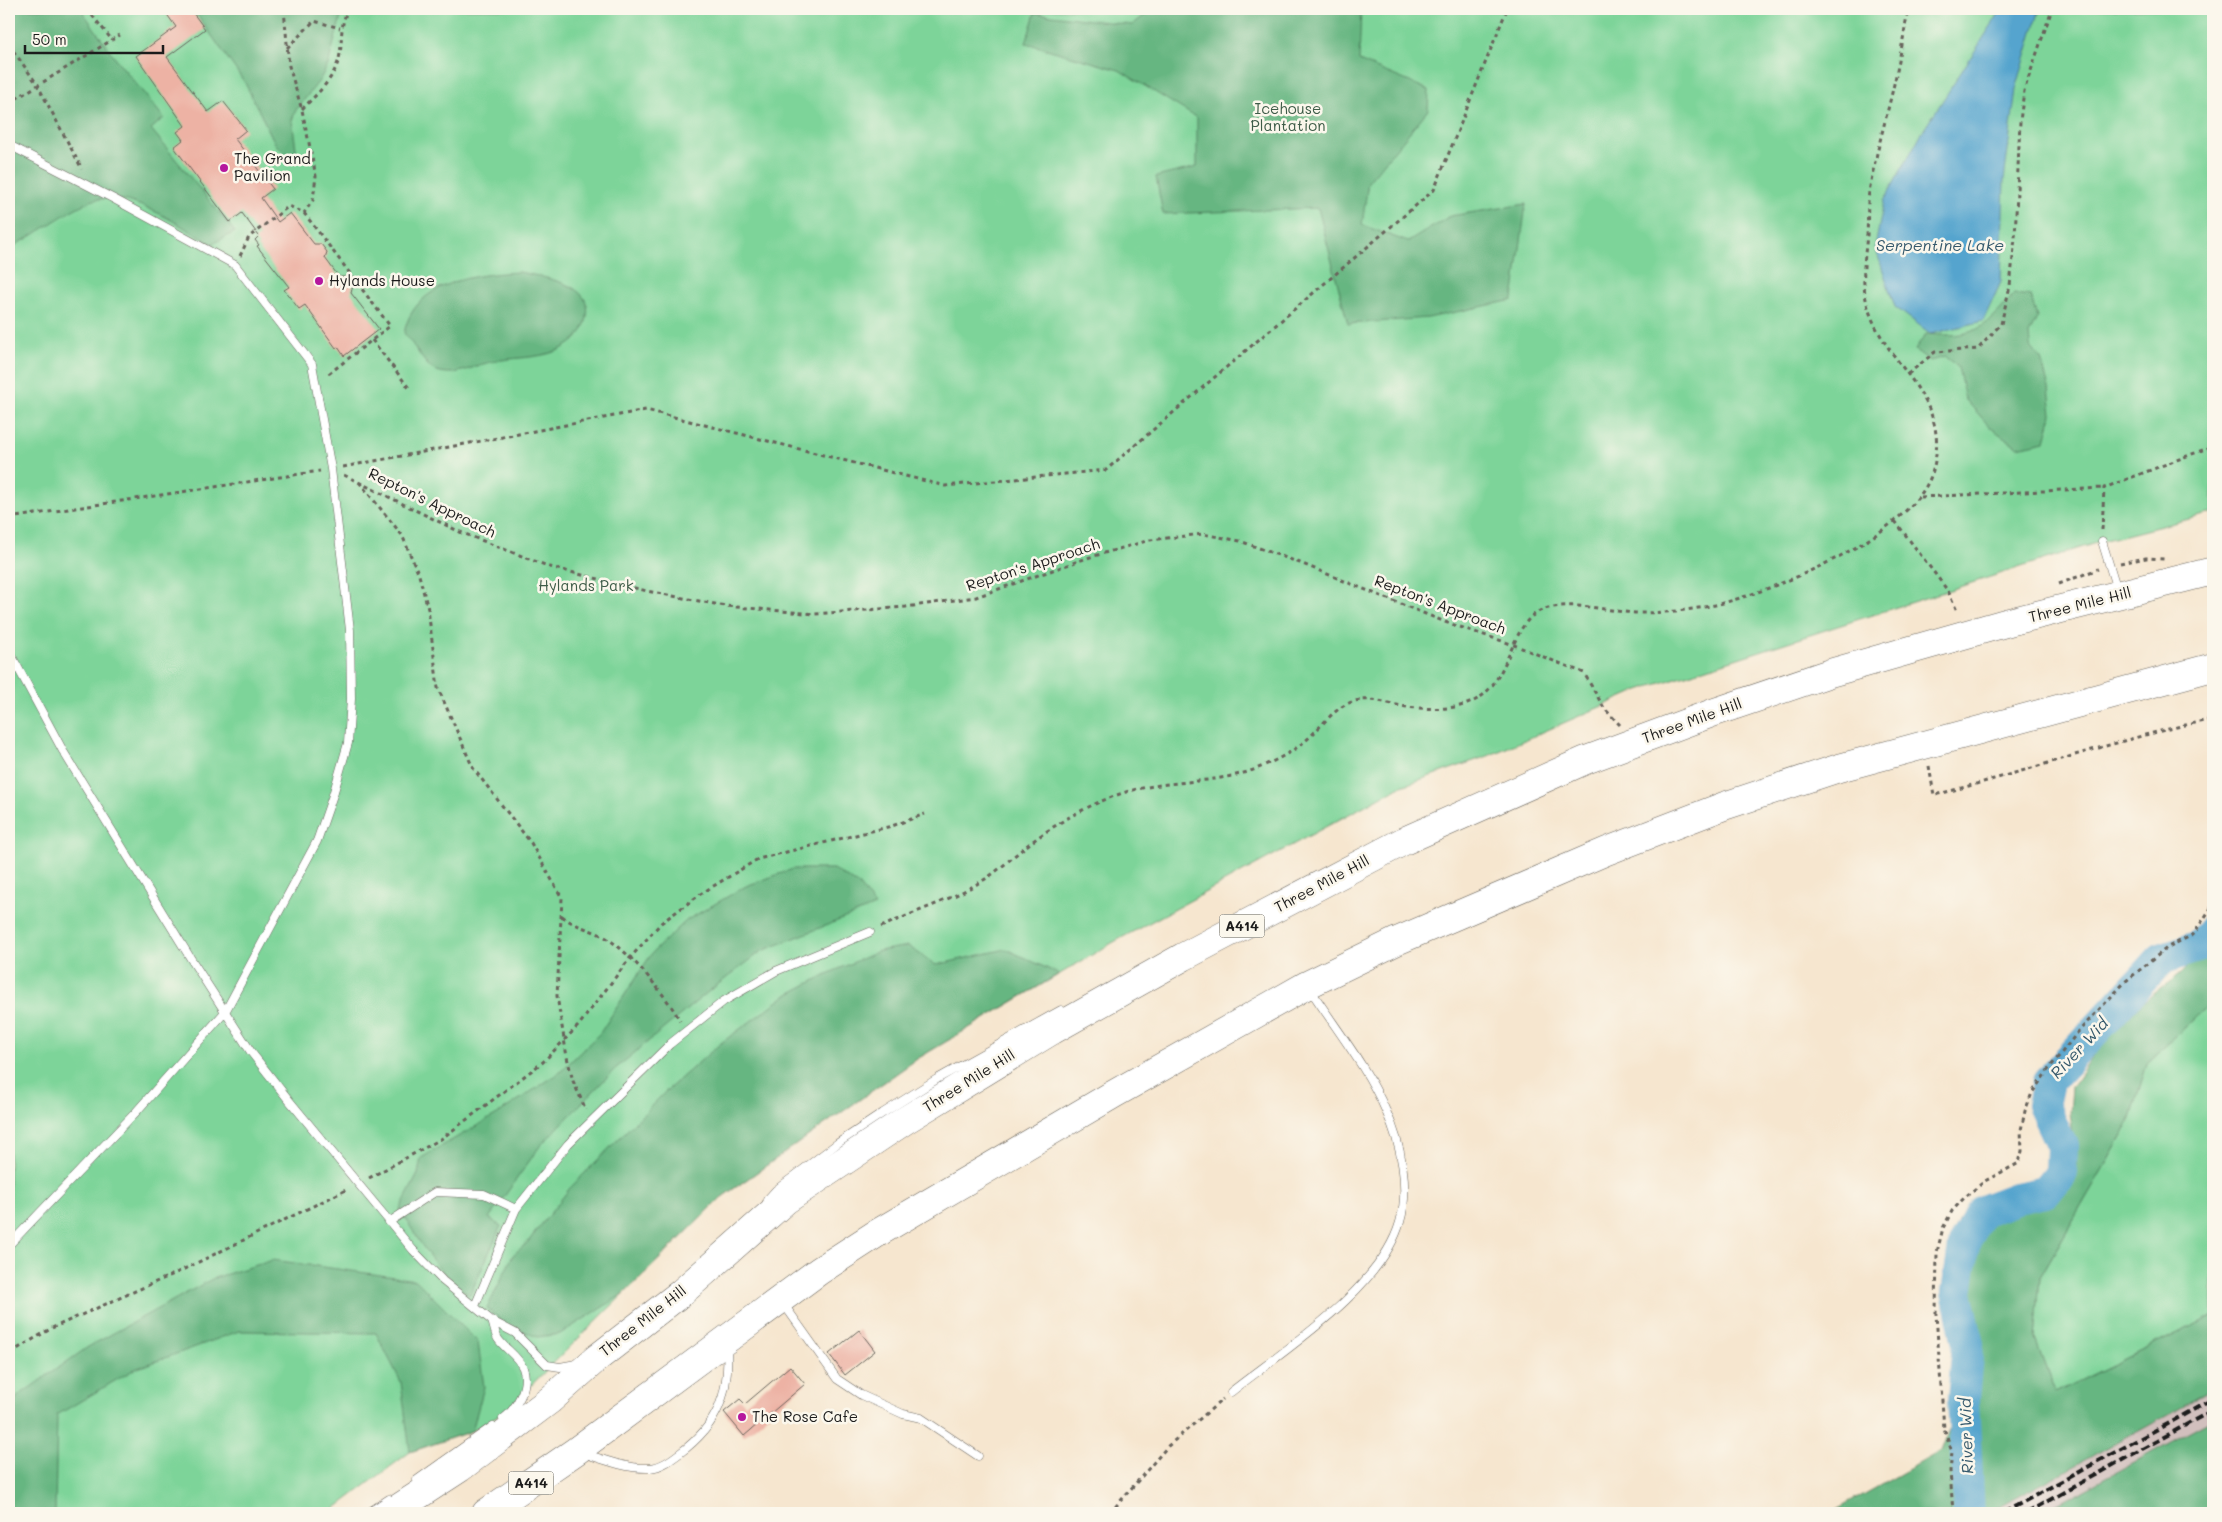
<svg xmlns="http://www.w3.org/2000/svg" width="2222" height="1522" viewBox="0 0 2222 1522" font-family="Mali,sans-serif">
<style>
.industrial{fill:#d1bfbd}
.green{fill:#7dd499;stroke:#4c785a}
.forest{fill:#66b681;stroke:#41694e}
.water{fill:#54a4ce;stroke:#386075}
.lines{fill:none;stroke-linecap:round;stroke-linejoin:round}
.river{stroke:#54a4ce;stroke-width:32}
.building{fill:#edb2a4}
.lane-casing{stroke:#68635b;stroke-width:9}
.highway-casing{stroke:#68635b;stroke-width:29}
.path{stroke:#68635b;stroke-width:3;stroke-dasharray:4 4;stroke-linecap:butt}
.lane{stroke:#fff;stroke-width:8}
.highway{stroke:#fff;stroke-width:28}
.rail{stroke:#1c1c1c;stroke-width:4;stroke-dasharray:8 4;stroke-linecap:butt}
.poi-dot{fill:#b5179e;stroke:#fbf7ec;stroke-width:2}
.labels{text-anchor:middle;stroke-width:5;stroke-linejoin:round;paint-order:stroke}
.shield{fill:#fbf7ec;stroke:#5f5e5a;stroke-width:1}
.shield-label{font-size:14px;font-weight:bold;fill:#1c1c1c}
.park-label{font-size:15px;fill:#3e5c48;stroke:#fbf7ec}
.poi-label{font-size:15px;fill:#1c1c1c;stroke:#fbf7ec;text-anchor:start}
.street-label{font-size:15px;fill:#1c1c1c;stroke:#fbf7ec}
.water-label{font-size:16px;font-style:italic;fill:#35596c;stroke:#fbf7ec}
</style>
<rect width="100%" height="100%" fill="#fbf7ec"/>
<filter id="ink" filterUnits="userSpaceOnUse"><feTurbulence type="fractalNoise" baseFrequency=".02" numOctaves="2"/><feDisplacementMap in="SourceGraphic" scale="10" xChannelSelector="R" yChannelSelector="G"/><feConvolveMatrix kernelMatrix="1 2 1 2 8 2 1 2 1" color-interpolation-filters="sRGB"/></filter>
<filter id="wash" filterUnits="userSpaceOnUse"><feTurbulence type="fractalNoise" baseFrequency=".0096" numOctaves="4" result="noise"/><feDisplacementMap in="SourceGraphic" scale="20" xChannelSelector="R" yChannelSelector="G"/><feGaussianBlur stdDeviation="1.12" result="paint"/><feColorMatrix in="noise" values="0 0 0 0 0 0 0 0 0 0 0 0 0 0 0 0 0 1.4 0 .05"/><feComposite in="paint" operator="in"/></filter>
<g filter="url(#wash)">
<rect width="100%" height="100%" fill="#f6e6cf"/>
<path class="industrial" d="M2213,1389V1419L2041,1513H1989Z"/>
<path class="green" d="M9,9H2213V513L2102,541L1639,690L1488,756L1399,787L1112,943L917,1059L722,1197L505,1411L472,1431L410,1452L329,1513H9Z
M2213,1001V1316L2055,1393L2035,1339L2040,1277L2130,1122L2147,1063Z"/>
<path class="forest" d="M9,9H81L115,58L164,118L151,129L235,232L212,244C182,227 136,194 100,199C93,199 84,204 78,207C54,220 33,237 9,248Z
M193,9H343L328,65L319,81L296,110L292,120L297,156H289L276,145L245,83Z
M1153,9H1361L1359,61L1429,90L1428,110L1368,182L1362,225L1408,242L1450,216L1526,204L1513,300L1428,318L1348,324L1318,208L1163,214L1156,177L1197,167V118L1119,70L1026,43L1035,13L1132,25Z
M520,272C544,278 594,283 587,317C585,328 578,339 568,345C546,360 516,356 491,362C479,364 470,370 458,372C451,374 439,373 432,369C423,362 412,342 404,333C414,281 476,274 520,272Z
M2014,294L2031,296L2037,318L2029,334L2030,346L2041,359L2049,388L2052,414L2045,441L2018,447L1991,428L1965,399L1958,367L1945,357L1930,361L1915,350L1926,334C1974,338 1983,331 2014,294Z
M793,869H833L859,885L875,906L762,951L708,992L615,1069L540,1146L489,1218L501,1226L470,1295C435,1272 421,1244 400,1209L418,1174L421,1158L499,1113L559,1073L600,1033L652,953L687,920L746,886Z
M2213,898V1001L2147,1063L2130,1122L2040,1277L2035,1339L2055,1393L2213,1316V1389L1989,1513H1831L1941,1451L1979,1352L1944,1295L1958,1220L1996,1222L2059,1192L2077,1165L2070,1113L2072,1087L2096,1052L2143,1002L2180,974L2210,944Z
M908,946L936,965L1006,949L1059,974L917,1059L722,1197L625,1293L560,1334L537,1337L505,1323L487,1309L513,1255L527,1243L570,1188L664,1093L721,1043L785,996L825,975L879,951Z
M273,1260L416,1280L478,1342L484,1387L472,1431L410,1452L401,1382L376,1333L239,1331L135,1369L57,1415L55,1513H9V1413L18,1396L88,1347L214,1278Z
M2213,1419V1513H2041Z"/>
<path class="water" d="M2002,9H2040L2016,89L2004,180L2001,282L1983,321L1931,334L1895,307L1875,247L1884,201L1921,134Z"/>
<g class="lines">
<path class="river" d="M1969,1513L1963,1399L1968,1344L1957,1292L1965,1240L1982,1211L2016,1198L2046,1192L2061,1173L2062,1146L2043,1105L2048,1082L2161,959L2200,946L2213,930"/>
</g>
<g id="blocks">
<path class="building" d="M163,9H190L205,29L167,57L208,112L223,101L246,130L235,139L273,189L261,198L278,222L290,213L314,244H321L327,252L325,258L339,277H347L353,285L351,293L379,329L344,356L338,347L336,348L305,305L299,309L284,290L289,287L257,246L259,245L255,240L259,236L242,213L230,222L174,147L183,140L177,132L185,126L136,56L176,27Z
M859,1330L875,1351L845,1375L829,1354Z
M790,1366L805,1384L744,1436L724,1412L740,1399L745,1404Z"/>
</g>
</g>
<g filter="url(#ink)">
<use href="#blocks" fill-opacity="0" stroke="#68635b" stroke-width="1"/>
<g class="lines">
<defs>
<path id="lane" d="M9,145L114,199L235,265L312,364L331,469L350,630L351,699L348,743L333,795L317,841L225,1012L136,1112L9,1245
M2102,541L2117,590
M9,651L63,751L191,959L251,1052L288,1099L413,1250L443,1281L492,1321L515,1333L547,1365L560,1367L576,1364
M767,1200L776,1190L838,1143L883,1113L937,1079L1061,1010
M389,1222L435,1192L484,1194L516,1209
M783,1303L837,1379L861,1395L903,1414L921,1418L978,1456
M475,1306L516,1209L568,1144L670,1044L724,1001L776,971L870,932
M492,1321C494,1326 495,1334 498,1339C505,1349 518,1356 523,1368C530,1386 516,1409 503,1419
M1231,1392C1284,1350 1381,1289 1400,1222C1410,1188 1401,1143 1386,1111C1367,1067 1336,1029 1310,989
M583,1453C604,1460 628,1469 650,1468C662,1467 672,1459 680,1453C718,1425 730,1393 727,1347
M417,1480L493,1426
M368,1513L389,1499"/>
<path id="highway" d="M391,1513L460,1468L550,1400L597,1358L681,1293L786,1200L904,1121L1053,1030L1183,957L1404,841L1586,760L1715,712L1830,673L2009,622L2213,571
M486,1513L576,1451L819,1271L876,1234L1114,1094L1307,985L1397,941L1607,851L1724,806L1839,768L2213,667"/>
</defs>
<use href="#lane" class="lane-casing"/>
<use href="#highway" class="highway-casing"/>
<path class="path" d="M87,9L112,40
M284,9L289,66L302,110L316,176L313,200L304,213
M9,45L37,84L82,169
M287,48L314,21L340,28
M9,103L120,35
M302,109C315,96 332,81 338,62C344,43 338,30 348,9
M240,256L249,237L289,206L304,213L390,326L326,376
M372,340L409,388
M1908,374L1935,352L1978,349L2001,324L2010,286L2015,238L2020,121L2024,91L2052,9
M343,467L646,410L945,486L1106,470L1434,190L1507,9
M344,475L460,532L550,567L647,591L725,606L815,614L906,607L976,597L1087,558L1150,540L1203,534L1240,541L1300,563L1445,622L1514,645L1584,673L1604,708L1620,725
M359,482L402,535L419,575L428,609L438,688L473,768L531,843L562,898L557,996L567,1057L573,1081L586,1110
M1921,497L2104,488
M9,518L320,471
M1895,521L1948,591L1958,613
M2102,530L2104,488L2213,446
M2120,563L2146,558L2164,559
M2059,584L2098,569
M1929,766L1934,795C2028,772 2119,738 2213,719
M562,916C574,926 587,928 601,935C625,946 668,997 680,1021
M881,927C914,912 951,900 982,881C999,871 1013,856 1029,844C1058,822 1091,803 1126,792C1173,778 1223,786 1267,764C1279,759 1293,751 1304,742C1319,730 1331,711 1349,703C1368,695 1388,704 1407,707C1426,709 1449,710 1467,704C1513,688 1507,620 1545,609C1574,600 1609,612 1638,613C1663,613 1691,610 1715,605C1774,591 1916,534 1933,470C1954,391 1876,364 1865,294C1862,274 1865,255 1867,235C1868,221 1867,206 1869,192C1875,156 1886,120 1894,84C1900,59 1904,34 1908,9
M369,1178L441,1139L543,1062L579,1025L630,958L661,923L702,893L758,859L892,826L925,814
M9,1362L17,1349L52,1328L176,1273L348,1189
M1110,1513L1168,1446L1223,1399
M1953,1513L1950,1471L1952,1452L1944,1429L1936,1314L1937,1252L1943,1228L1952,1211L1965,1197L1985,1181L2019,1163L2022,1151L2021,1130L2025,1111L2032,1093L2048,1070L2077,1033L2126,981L2168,947L2193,935L2213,905"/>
<use href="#lane" class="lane"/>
<use href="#highway" class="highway"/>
<path class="rail" d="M2003,1513L2213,1399
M2026,1513L2213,1410"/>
</g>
</g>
<g class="poi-dot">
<circle cx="224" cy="168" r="5"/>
<circle cx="319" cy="281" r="5"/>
<circle cx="742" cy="1417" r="5"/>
</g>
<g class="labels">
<g class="shield">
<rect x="1219.5" y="914.5" width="45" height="23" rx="4"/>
<rect x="508.5" y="1471.5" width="45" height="23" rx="4"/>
</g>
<g class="shield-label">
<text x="1242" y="931">A414</text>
<text x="531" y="1488">A414</text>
</g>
<g class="park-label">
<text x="1288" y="114">Icehouse<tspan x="1288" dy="17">Plantation</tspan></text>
<text x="586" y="591">Hylands Park</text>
</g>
<g class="poi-label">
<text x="234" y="164">The Grand<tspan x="234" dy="17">Pavilion</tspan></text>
<text x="329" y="286">Hylands House</text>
<text x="752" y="1422">The Rose Cafe</text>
</g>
<g class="street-label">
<text transform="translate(432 503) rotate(26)" y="5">Repton's Approach</text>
<text transform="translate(1033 565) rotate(-18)" y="5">Repton's Approach</text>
<text transform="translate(1440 605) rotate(21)" y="5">Repton's Approach</text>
<text transform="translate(2080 605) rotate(-14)" y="5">Three Mile Hill</text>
<text transform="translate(1692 721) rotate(-20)" y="5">Three Mile Hill</text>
<text transform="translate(1322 884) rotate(-28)" y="5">Three Mile Hill</text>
<text transform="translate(969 1081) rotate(-32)" y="5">Three Mile Hill</text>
<text transform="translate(643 1321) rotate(-38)" y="5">Three Mile Hill</text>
</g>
<g class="water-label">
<text x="1940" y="251">Serpentine Lake</text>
<text transform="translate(2079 1048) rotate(-47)" y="6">River Wid</text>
<text transform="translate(1966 1436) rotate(-92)" y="6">River Wid</text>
</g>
</g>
<rect width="2222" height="1522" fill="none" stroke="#fbf7ec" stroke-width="30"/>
<path d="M25 45v8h138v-8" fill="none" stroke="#1c1c1c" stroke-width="2.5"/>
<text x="32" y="45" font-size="15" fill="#1c1c1c" stroke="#fbf7ec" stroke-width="4" paint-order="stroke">50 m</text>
</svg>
